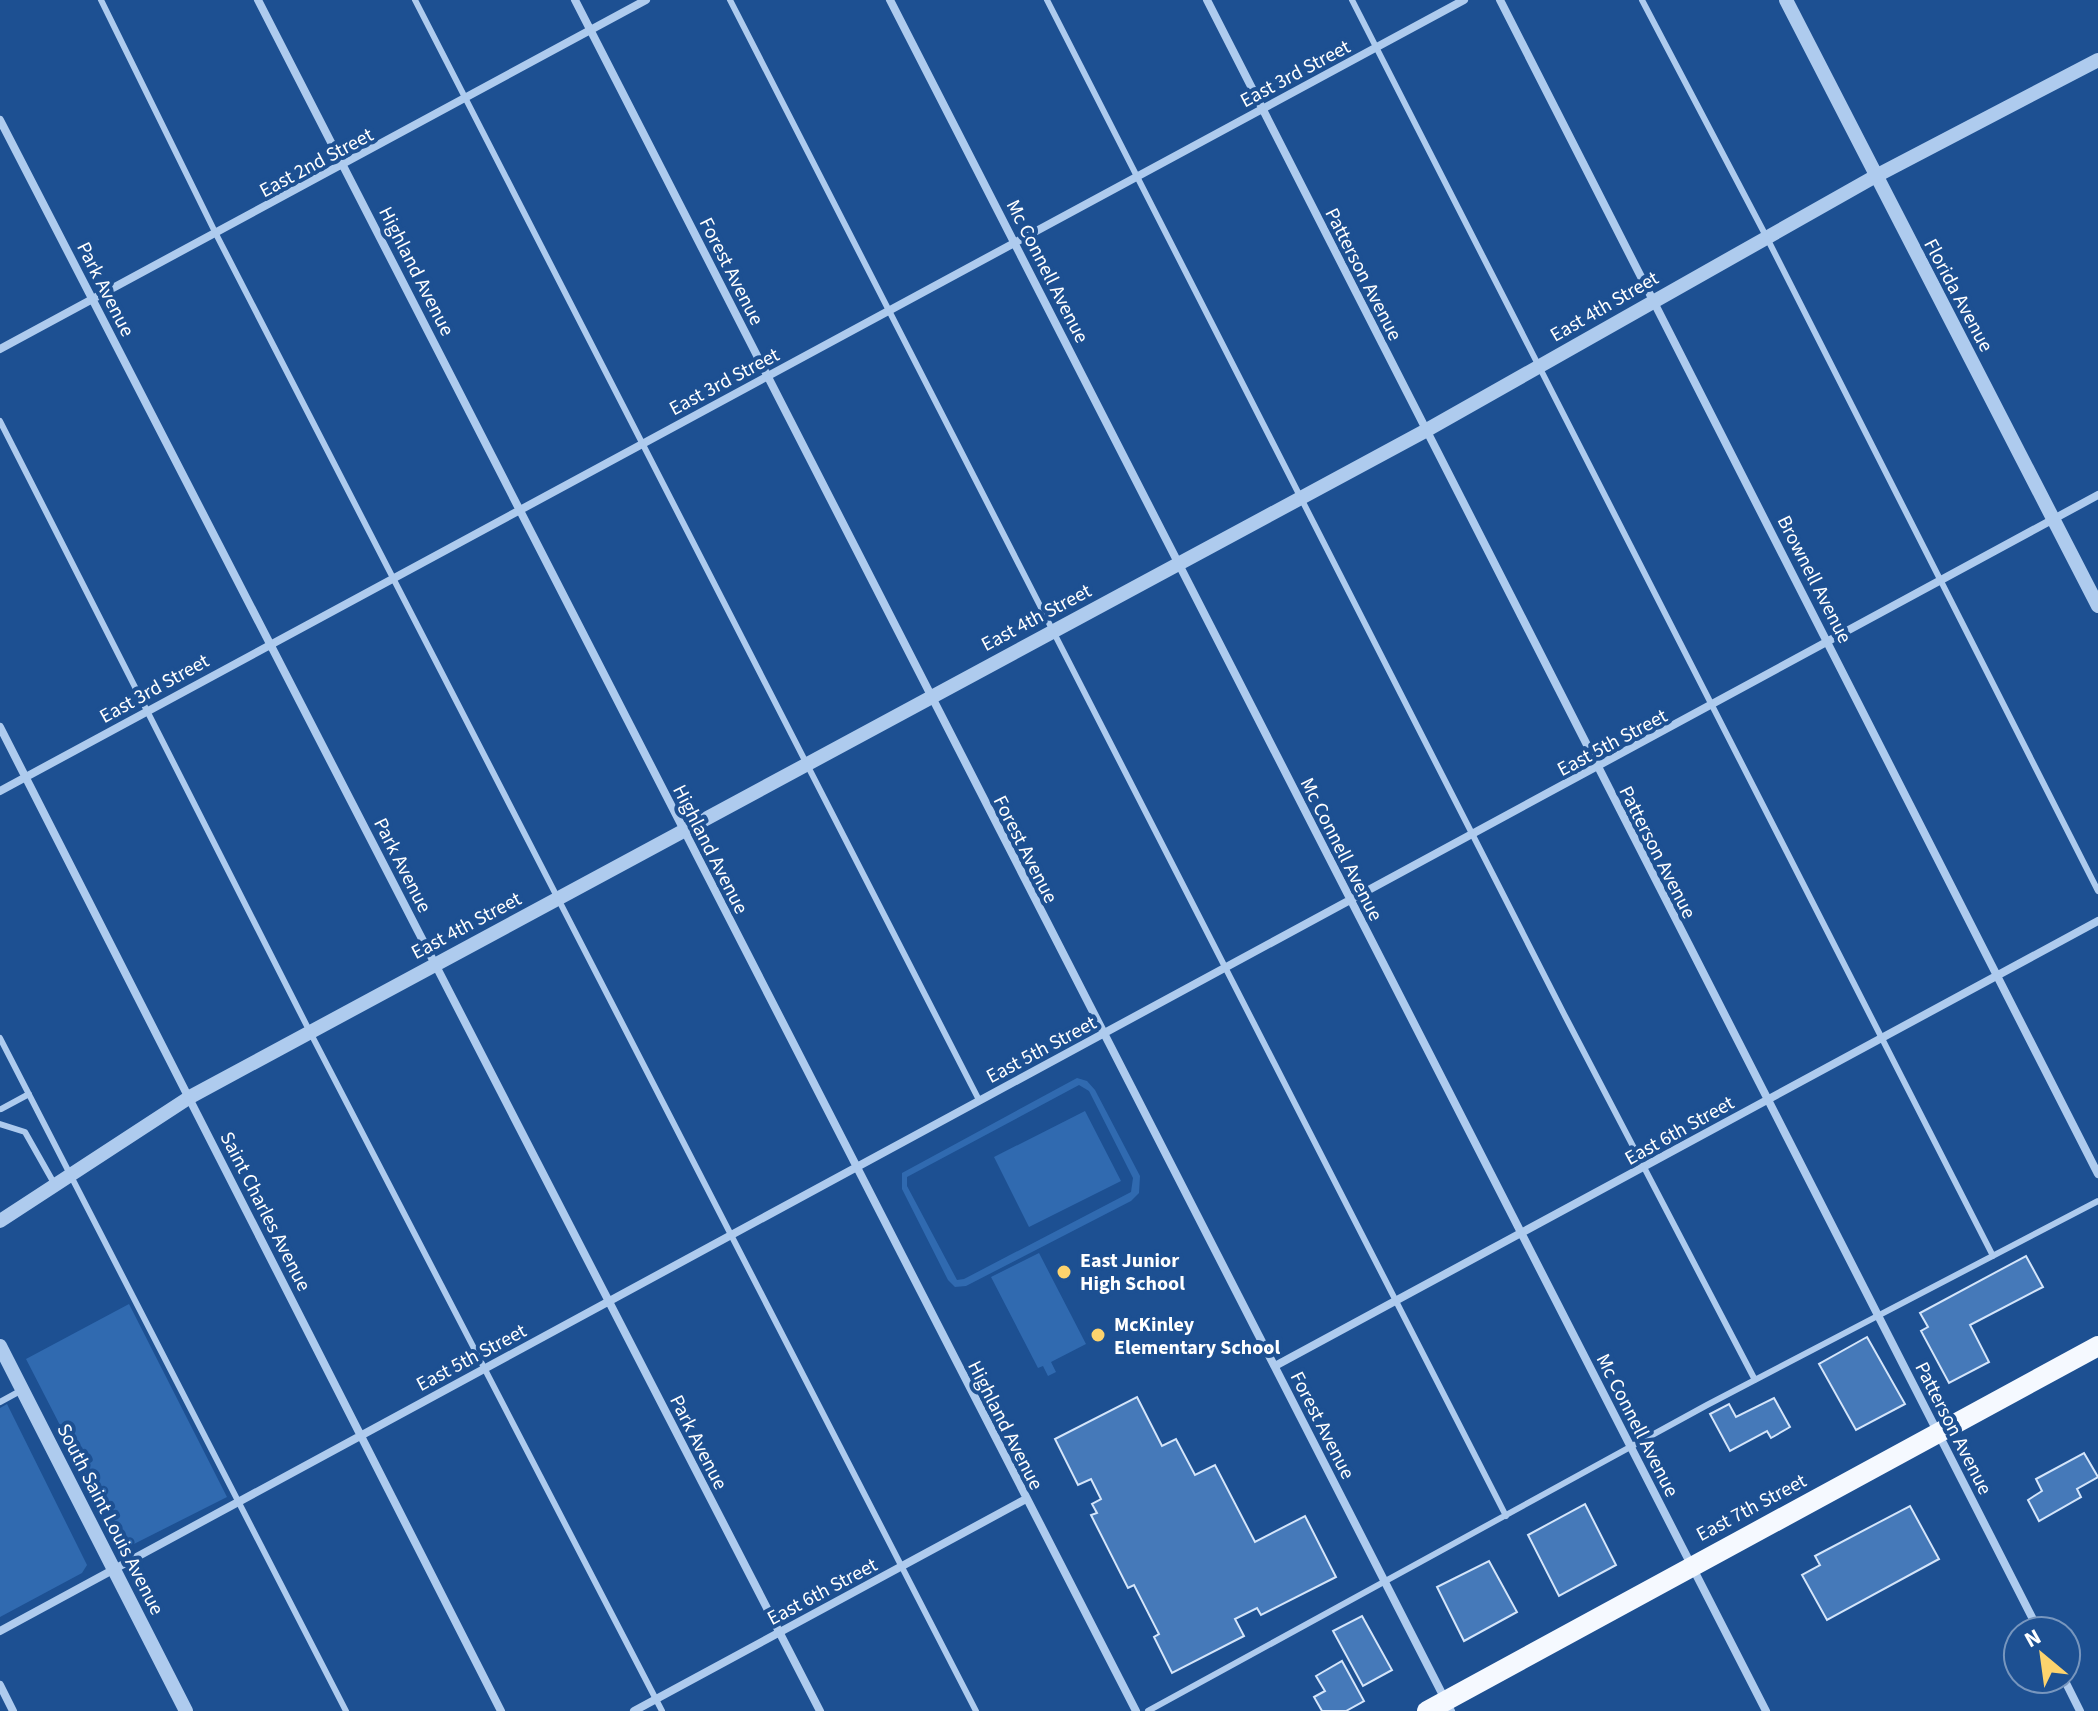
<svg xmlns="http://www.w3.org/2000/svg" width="2098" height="1711" viewBox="0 0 2098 1711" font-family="'Source Sans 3',sans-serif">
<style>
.green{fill:#306ab0;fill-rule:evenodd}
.building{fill:#4579b9;stroke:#d4e5fa;stroke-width:2}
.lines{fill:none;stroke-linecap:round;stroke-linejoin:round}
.service{stroke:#aecbee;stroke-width:6}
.minor{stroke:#aecbee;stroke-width:8}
.tertiary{stroke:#aecbee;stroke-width:14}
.primary{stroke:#f5f9ff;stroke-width:20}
.poi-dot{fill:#fdd36d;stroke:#1d5092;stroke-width:3}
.labels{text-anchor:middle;stroke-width:8;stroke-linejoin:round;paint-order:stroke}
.street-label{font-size:20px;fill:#fff;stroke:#1d5092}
.poi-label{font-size:20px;font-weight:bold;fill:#fff;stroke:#1d5092;text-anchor:start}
</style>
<rect width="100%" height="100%" fill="#1d5092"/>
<path class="green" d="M1077,1078L1087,1081L1095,1090L1140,1176L1139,1193L1131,1201L966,1286L955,1287L948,1280L902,1189V1173ZM1079,1085L1089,1091L1133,1178L1131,1192L964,1279L957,1280L907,1186V1177Z
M1085,1111L1121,1181L1029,1227L994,1157Z
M1039,1253L1086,1344L1051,1362L1056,1372L1048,1376L1043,1366L1038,1368L991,1277Z
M129,1304L227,1497L128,1547L119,1540L26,1359Z
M7,1404L87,1565L82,1573L0,1617V1408Z"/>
<path class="building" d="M2026,1256L2043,1287L1970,1325L1989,1362L1949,1383L1921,1331L1928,1327L1920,1313Z
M1867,1337L1905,1404L1856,1430L1819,1364Z
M1137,1397L1162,1446L1176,1439L1195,1475L1215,1465L1255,1542L1305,1516L1336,1577L1261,1615L1257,1608L1235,1619L1244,1636L1172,1673L1154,1637L1159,1634L1134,1585L1128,1588L1091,1515L1097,1513L1092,1504L1101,1499L1091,1479L1078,1485L1055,1439Z
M1774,1398L1790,1427L1771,1438L1767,1431L1730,1451L1710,1414L1729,1404L1736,1417Z
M2084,1453L2098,1477L2077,1489L2081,1497L2039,1521L2028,1500L2042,1491L2036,1479Z
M1585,1504L1616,1565L1559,1596L1528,1535Z
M1910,1506L1939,1559L1827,1620L1802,1575L1820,1565L1815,1556Z
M1489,1561L1517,1612L1464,1641L1437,1587Z
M1362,1616L1392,1670L1363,1686L1333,1631Z
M1342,1661L1364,1701L1346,1711H1322L1314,1697L1325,1691L1316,1676Z"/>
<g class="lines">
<path class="service" d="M101,0L216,234L976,1711
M415,0L979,1100
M730,0L1506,1516
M1047,0L1564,1014L1755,1380
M1352,0L1993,1256
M1642,0L1767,238L2098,891
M0,421L310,1032L662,1711
M0,1038L346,1711
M1,1109L29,1094
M0,1124L25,1132L55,1185
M0,1402L22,1390
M1148,1711L1707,1405L2098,1201"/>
<path class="minor" d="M258,0L1136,1711
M575,0L1451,1711
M890,0L1766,1711
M1207,0L2039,1631
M1500,0L2098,1174
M0,120L820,1711
M0,349L646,0
M0,727L501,1711
M0,791L1464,0
M1275,1366L2098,921
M0,1631L2098,495
M2064,1679L2080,1711
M0,1685L13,1711
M634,1711L1026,1499"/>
<path class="tertiary" d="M1786,0L2098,606
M0,1221L190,1097L1425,431L1874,177L2098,60
M0,1346L186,1711"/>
<path class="primary" d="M1427,1711L2098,1346"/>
</g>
<g class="poi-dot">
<circle cx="1064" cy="1272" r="8"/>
<circle cx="1098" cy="1335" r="8"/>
</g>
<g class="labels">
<g class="street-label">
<text transform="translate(1295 73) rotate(-28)" y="7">East 3rd Street</text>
<text transform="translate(316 162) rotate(-28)" y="7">East 2nd Street</text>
<text transform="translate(417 271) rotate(63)" y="7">Highland Avenue</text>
<text transform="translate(732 271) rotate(63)" y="7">Forest Avenue</text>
<text transform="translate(1048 271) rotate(63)" y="7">Mc Connell Avenue</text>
<text transform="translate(1364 274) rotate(63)" y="7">Patterson Avenue</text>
<text transform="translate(106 289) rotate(63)" y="7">Park Avenue</text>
<text transform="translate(1959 295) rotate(62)" y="7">Florida Avenue</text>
<text transform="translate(1604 306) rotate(-30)" y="7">East 4th Street</text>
<text transform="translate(724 381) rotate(-28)" y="7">East 3rd Street</text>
<text transform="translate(1815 579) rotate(63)" y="7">Brownell Avenue</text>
<text transform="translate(1036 617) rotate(-28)" y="7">East 4th Street</text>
<text transform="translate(154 688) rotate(-29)" y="7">East 3rd Street</text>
<text transform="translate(1612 742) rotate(-28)" y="7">East 5th Street</text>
<text transform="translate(711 849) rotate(63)" y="7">Highland Avenue</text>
<text transform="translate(1026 849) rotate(63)" y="7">Forest Avenue</text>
<text transform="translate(1342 849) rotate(63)" y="7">Mc Connell Avenue</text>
<text transform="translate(1658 852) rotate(63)" y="7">Patterson Avenue</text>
<text transform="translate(403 865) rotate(63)" y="7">Park Avenue</text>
<text transform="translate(466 925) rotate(-28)" y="7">East 4th Street</text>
<text transform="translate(1041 1049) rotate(-28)" y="7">East 5th Street</text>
<text transform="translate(1679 1130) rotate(-29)" y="7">East 6th Street</text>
<text transform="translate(266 1211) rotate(63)" y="7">Saint Charles Avenue</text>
<text transform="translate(471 1357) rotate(-28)" y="7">East 5th Street</text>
<text transform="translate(1006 1425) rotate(63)" y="7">Highland Avenue</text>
<text transform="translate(1323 1425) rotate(63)" y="7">Forest Avenue</text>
<text transform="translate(1638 1425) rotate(63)" y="7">Mc Connell Avenue</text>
<text transform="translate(1954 1428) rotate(63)" y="7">Patterson Avenue</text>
<text transform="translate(699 1442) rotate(63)" y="7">Park Avenue</text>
<text transform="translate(1751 1507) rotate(-28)" y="7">East 7th Street</text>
<text transform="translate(111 1519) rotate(63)" y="7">South Saint Louis Avenue</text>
<text transform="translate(822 1591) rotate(-28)" y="7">East 6th Street</text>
</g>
<g class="poi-label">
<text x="1080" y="1267">East Junior<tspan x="1080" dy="23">High School</tspan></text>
<text x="1114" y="1331">McKinley<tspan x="1114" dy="23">Elementary School</tspan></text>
</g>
</g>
<g transform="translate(2042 1655) rotate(331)"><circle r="38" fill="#1d5092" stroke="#7796be" stroke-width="2"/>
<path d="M0-6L14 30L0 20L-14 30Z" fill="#fdd36d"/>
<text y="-12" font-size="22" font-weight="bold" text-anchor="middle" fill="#ffffff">N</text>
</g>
</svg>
